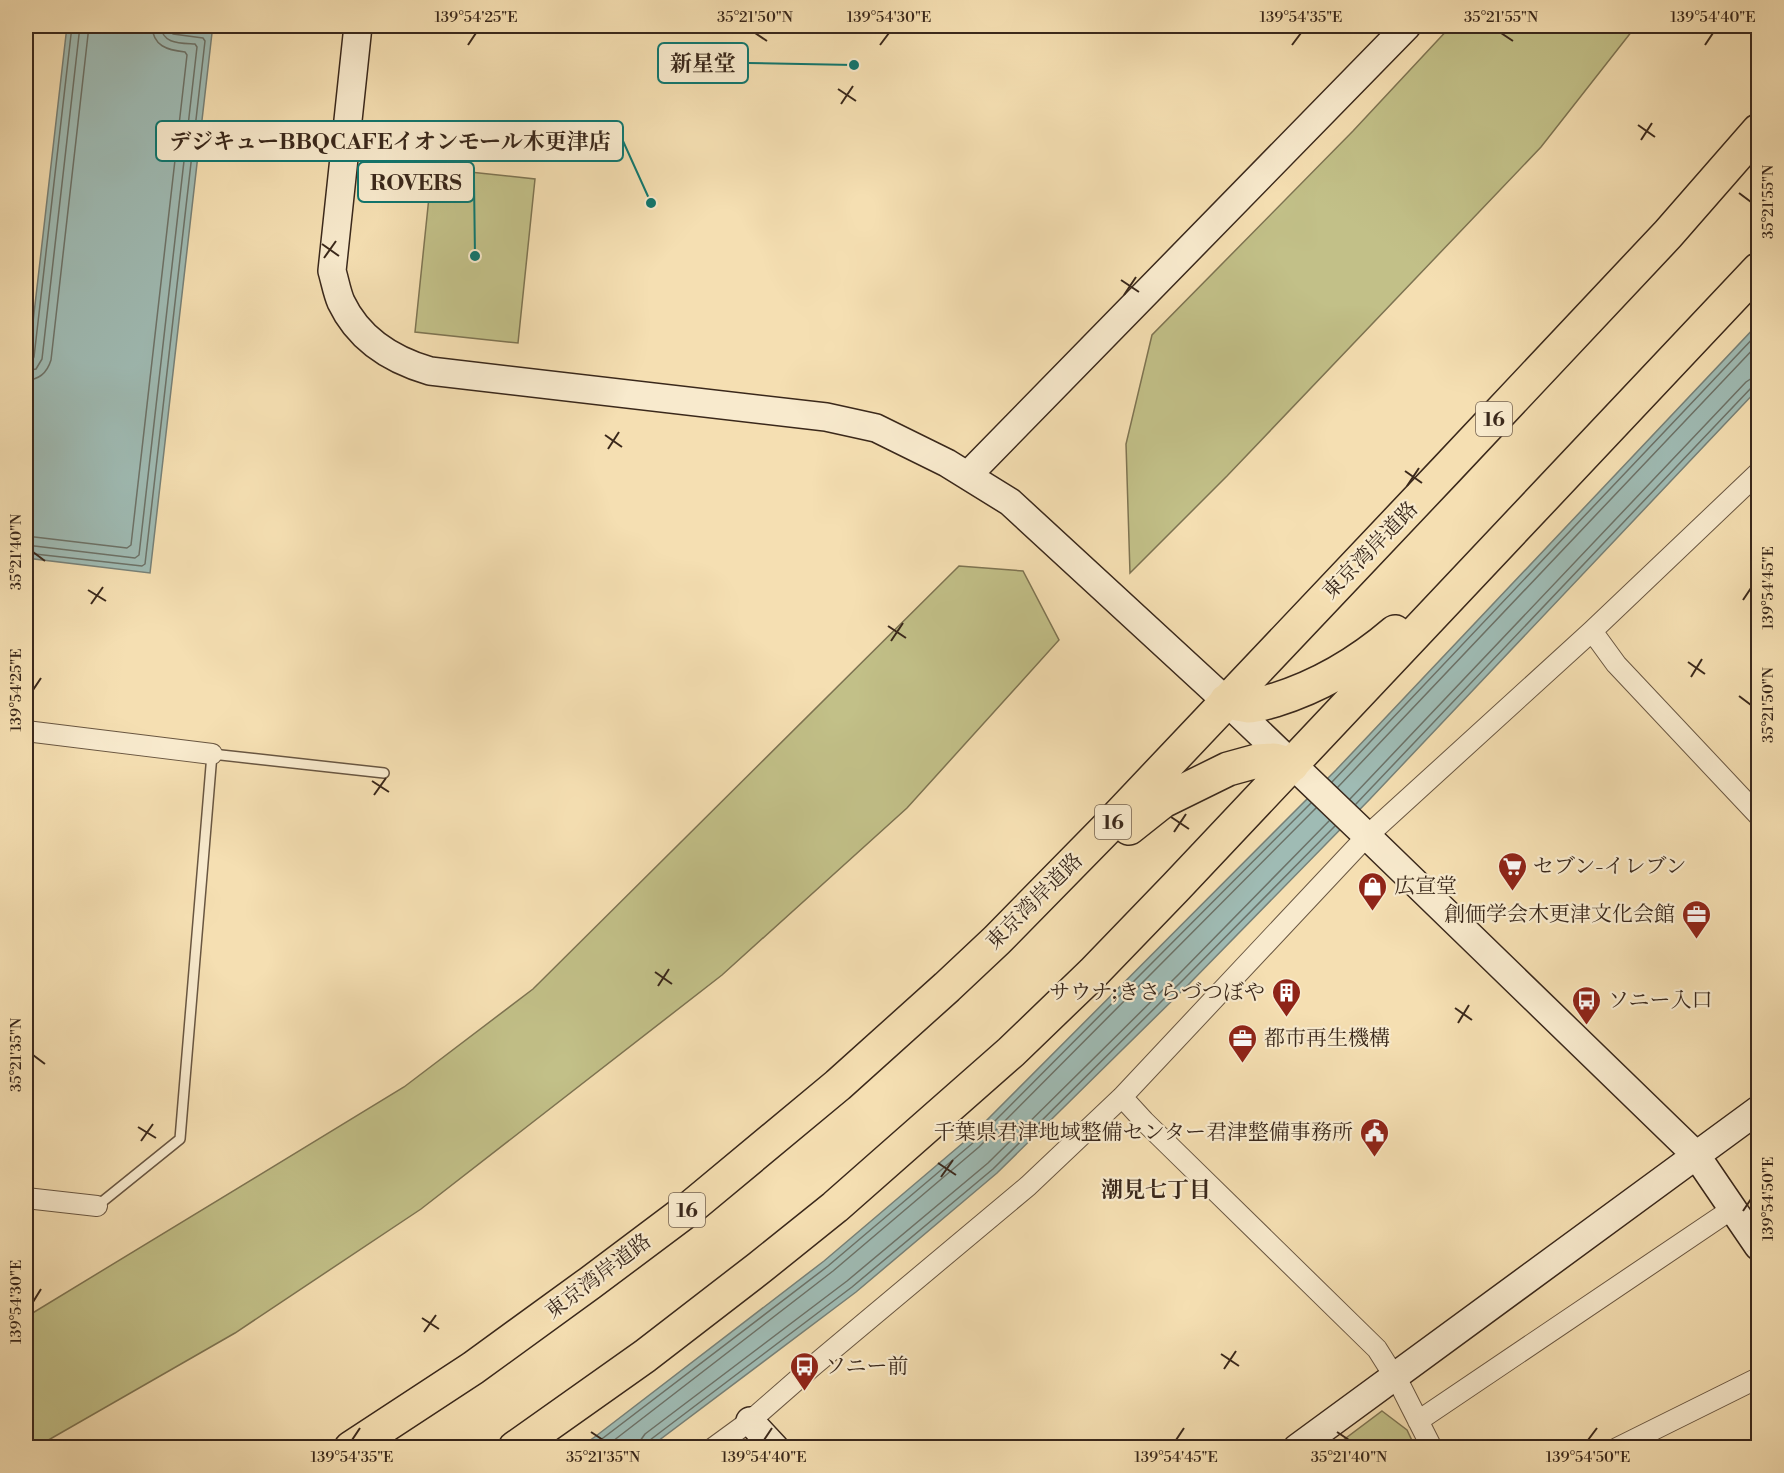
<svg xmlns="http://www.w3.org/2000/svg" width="1784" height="1473" viewBox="0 0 1784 1473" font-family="'Libre Bodoni','Noto Serif JP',serif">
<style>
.green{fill:#c2c088;stroke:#7e7452;stroke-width:1.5}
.water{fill:#9fbbb4;stroke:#778077;stroke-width:1.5}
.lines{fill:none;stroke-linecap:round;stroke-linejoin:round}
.shore{stroke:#6c7268;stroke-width:1.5}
.lane-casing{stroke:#695641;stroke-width:12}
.street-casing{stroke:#695641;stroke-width:22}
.secondary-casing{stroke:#3a281b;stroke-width:30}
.highway-casing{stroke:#3a281b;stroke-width:36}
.lane{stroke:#f8eacd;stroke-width:9}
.street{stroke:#f8eacd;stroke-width:20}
.secondary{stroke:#f8eacd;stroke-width:27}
.highway{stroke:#f5dfb2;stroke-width:33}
.ticks{fill:none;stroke:#3a281b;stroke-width:2}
.labels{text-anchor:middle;stroke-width:4.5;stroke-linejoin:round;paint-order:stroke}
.shield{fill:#f8eacd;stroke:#736250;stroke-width:1.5}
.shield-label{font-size:20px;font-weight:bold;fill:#3a281b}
.street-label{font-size:21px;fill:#3a281b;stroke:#f8eacd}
.poi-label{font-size:21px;fill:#3a281b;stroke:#f8eacd;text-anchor:start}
.neighbourhood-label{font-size:22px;font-weight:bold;fill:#3a281b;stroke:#f8eacd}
.leader{fill:none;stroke:#0f766e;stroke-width:2}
.callout-dot{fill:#0f766e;stroke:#f8eacd;stroke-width:2}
.callout{fill:#f8eacd;stroke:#0f766e;stroke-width:2}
.callout-label{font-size:22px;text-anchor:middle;font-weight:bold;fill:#3a281b}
.neatline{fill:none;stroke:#3a281b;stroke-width:2}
.ticks-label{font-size:15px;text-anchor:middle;fill:#3a281b}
</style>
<rect width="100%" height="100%" fill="#f5dfb2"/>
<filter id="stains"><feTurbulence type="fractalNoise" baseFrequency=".00333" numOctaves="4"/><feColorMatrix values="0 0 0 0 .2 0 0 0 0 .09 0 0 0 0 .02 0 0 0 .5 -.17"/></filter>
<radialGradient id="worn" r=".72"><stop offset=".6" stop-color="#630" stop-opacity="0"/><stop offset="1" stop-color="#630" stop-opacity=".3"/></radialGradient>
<path class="green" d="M1451,26H1636L1541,147L1227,476L1130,573L1126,444L1152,335L1353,131Z
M432,168L535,179L518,343L415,332Z
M959,566L1023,571L1059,640L907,808L722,975L421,1209L235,1333L38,1446L35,1447H26V1317L404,1087L533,989Z
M1382,1411L1407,1430L1415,1447H1334Z"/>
<path class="water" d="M67,26H150L212,33L150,573L26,558V383Z
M1758,324V389L1370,799L1189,984L997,1173L856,1292L650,1447L579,1448L596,1436L824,1261L970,1137L1336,770Z"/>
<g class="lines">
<path class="shore" d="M26,364L31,363L34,357L72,26
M26,371L36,369L42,359L80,26
M26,380C39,380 47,373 51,360L89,26
M26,536L127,548L131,545L187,55L185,52C167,50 153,46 152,26
M26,545L135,558L139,555L197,47L195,44C180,43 162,44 161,26
M26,553L142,566L145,564L205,41L203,38L173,34L169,31L168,26
M1332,782L1758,333
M1338,787L1758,344
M1350,799L1746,382L1752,378H1758
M1356,804L1752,387L1758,385
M590,1448L828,1266L974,1142L1311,803
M604,1448L833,1271L979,1147L1316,808
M639,1448L640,1441L645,1434L847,1281L988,1163L1179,974L1329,821
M647,1448L650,1440L852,1287L993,1169L1184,979L1335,826"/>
<defs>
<path id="lane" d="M97,1206L180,1139L212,754L384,773"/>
<path id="street" d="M1592,631L1616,664L1758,815
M26,731L212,754
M1122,1097L1144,1121L1377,1349L1401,1387L1432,1448
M26,1198L97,1206
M1418,1421L1732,1209
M713,1448L750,1421L813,1366L1028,1186L1122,1097L1367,836L1592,631L1758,473
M1617,1448L1758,1378"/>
<path id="secondary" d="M358,26L332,271C335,281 337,293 341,302C359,340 392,360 430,371L826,417L876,428L947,463L1010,502L1226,701L1367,836L1696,1155L1758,1246
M968,475L1407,26
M750,1421L775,1448
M1297,1448L1758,1110"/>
<path id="highway" d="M1226,701C1233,703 1241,705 1248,706C1257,706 1267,702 1275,700C1320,686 1360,662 1395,632
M1129,828L1163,801L1228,769L1257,761L1274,760L1292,765
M351,1448L473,1368L590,1283L690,1208L838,1085L947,987L997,940L1105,830L1446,470L1668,234L1758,131
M515,1448L645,1356L759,1268L835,1207L1011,1052L1093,973L1176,887L1758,270"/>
</defs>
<use href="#lane" class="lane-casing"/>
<use href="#street" class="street-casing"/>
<use href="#secondary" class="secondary-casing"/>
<use href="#highway" class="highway-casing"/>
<use href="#lane" class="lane"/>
<use href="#street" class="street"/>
<use href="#secondary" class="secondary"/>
<use href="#highway" class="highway"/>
</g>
<path class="ticks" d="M755,33L767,41M1501,33L1513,41M468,45L476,33M880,45L889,33M1292,45L1301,33M1705,45L1713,33M838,89L856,101M841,104L853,86M1638,125L1655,137M1641,140L1652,123M1739,193L1751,202M322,244L339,256M324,258L336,241M1121,280L1139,292M1124,295L1136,277M605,435L622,447M608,449L619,432M1405,471L1422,483M1407,486L1419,468M33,552L45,561M88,590L106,601M1743,600L1751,588M91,604L103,587M888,626L906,638M891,641L903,623M1688,662L1705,674M1691,677L1702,659M33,690L41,678M1739,696L1751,705M372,781L389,792M374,795L386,778M1171,817L1189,829M1174,832L1186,814M655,972L672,984M658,986L669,969M1455,1008L1472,1020M1458,1023L1469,1005M33,1055L45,1064M138,1127L156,1138M141,1141L153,1124M938,1163L956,1175M941,1177L953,1160M1743,1211L1751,1199M33,1302L41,1289M422,1318L439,1329M424,1332L436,1315M1221,1354L1239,1366M1224,1369L1236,1351M591,1432L603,1440M1337,1432L1349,1440M352,1440L360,1428M764,1440L772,1428M1176,1440L1184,1428M1588,1440L1597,1428"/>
<defs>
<symbol id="supermarket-pin" viewBox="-11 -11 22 30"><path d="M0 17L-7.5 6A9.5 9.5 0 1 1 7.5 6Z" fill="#8f2418" stroke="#f8eacd"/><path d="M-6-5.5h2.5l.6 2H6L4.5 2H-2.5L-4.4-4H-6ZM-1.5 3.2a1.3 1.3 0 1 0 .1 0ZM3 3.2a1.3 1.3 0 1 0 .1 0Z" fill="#fff"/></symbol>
<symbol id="shop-pin" viewBox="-11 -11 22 30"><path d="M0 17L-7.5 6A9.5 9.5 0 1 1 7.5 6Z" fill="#8f2418" stroke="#f8eacd"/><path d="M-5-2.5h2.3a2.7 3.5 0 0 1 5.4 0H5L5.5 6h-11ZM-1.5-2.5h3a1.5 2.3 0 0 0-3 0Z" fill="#fff"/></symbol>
<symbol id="office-pin" viewBox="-11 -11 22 30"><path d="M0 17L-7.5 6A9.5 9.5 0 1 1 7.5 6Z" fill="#8f2418" stroke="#f8eacd"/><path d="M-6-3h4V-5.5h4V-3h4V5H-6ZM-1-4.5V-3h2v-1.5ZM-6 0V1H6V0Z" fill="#fff"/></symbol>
<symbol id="building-pin" viewBox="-11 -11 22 30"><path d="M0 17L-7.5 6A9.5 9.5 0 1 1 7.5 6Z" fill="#8f2418" stroke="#f8eacd"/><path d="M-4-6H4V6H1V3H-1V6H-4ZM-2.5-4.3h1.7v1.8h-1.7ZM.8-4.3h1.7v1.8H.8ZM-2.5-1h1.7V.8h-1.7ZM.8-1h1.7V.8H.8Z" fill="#fff"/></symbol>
<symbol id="bus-pin" viewBox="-11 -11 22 30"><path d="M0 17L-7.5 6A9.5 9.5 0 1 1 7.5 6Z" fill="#8f2418" stroke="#f8eacd"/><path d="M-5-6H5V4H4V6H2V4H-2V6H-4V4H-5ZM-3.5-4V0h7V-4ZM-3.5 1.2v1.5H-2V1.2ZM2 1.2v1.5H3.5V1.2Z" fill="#fff"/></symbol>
<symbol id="civic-pin" viewBox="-11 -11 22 30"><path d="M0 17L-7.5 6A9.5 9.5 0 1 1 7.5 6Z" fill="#8f2418" stroke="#f8eacd"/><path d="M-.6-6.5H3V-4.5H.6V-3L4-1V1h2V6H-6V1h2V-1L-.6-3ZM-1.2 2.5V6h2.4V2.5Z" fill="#fff"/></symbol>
</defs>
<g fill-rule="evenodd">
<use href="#supermarket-pin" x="1496" y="850" width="33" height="45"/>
<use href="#shop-pin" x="1356" y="870" width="33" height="45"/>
<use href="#office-pin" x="1680" y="898" width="33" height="45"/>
<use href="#building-pin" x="1270" y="976" width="33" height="45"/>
<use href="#bus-pin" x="1570" y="984" width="33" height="45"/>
<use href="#office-pin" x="1226" y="1022" width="33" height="45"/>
<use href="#civic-pin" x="1358" y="1116" width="33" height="45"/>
<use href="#bus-pin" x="788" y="1350" width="33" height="45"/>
</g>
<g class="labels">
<g class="shield">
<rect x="1476" y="402" width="36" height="34" rx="4.5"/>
<rect x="1095" y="805" width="36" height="34" rx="4.5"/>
<rect x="669" y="1193" width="36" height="34" rx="4.5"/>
</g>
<g class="shield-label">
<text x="1494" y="426">16</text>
<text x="1113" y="829">16</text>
<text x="687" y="1217">16</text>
</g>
<g class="street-label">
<text transform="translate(1370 550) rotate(-46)" y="7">東京湾岸道路</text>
<text transform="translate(1034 901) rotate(-45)" y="7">東京湾岸道路</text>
<text transform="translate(598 1276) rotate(-37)" y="7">東京湾岸道路</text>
</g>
<g class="poi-label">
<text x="1533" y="873">セブン-イレブン</text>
<text x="1394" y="893">広宣堂</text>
<text x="1675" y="921" text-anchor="end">創価学会木更津文化会館</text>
<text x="1265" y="999" text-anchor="end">サウナ;きさらづつぼや</text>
<text x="1608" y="1007">ソニー入口</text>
<text x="1264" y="1045">都市再生機構</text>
<text x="1353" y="1139" text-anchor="end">千葉県君津地域整備センター君津整備事務所</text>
<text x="825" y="1373">ソニー前</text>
</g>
<g class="neighbourhood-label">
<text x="1156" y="1197">潮見七丁目</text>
</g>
</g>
<path class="leader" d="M854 65L748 63M651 203L623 141M475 256L474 182"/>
<g class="callout-dot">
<circle cx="854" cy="65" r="6"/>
<circle cx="651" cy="203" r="6"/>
<circle cx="475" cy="256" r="6"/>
</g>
<g class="callout">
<rect x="658" y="43" width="90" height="40" rx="6"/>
<rect x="156" y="121" width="467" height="40" rx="6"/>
<rect x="358" y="162" width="116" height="40" rx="6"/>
</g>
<g class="callout-label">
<text x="703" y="71">新星堂</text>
<text x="390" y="149">デジキューBBQCAFEイオンモール木更津店</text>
<text x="416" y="190">ROVERS</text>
</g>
<rect width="1784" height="1473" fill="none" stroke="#f5dfb2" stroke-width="66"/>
<rect x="33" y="33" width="1718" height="1407" class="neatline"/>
<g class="ticks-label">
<text x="476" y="22">139°54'25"E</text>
<text x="755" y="22">35°21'50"N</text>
<text x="889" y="22">139°54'30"E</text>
<text x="1301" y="22">139°54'35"E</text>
<text x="1501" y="22">35°21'55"N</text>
<text x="1713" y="22">139°54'40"E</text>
<text transform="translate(1768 202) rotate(-90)" y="5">35°21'55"N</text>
<text transform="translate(16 552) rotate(-90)" y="5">35°21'40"N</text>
<text transform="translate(1768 588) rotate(-90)" y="5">139°54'45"E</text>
<text transform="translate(16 690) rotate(-90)" y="5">139°54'25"E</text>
<text transform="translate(1768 705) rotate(-90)" y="5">35°21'50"N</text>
<text transform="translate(16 1055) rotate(-90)" y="5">35°21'35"N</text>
<text transform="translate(1768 1199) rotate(-90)" y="5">139°54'50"E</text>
<text transform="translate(16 1302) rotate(-90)" y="5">139°54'30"E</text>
<text x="352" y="1462">139°54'35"E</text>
<text x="603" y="1462">35°21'35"N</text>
<text x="764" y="1462">139°54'40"E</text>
<text x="1176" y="1462">139°54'45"E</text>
<text x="1349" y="1462">35°21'40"N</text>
<text x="1588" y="1462">139°54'50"E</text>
</g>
<rect width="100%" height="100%" filter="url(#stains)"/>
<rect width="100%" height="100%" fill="url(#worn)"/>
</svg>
